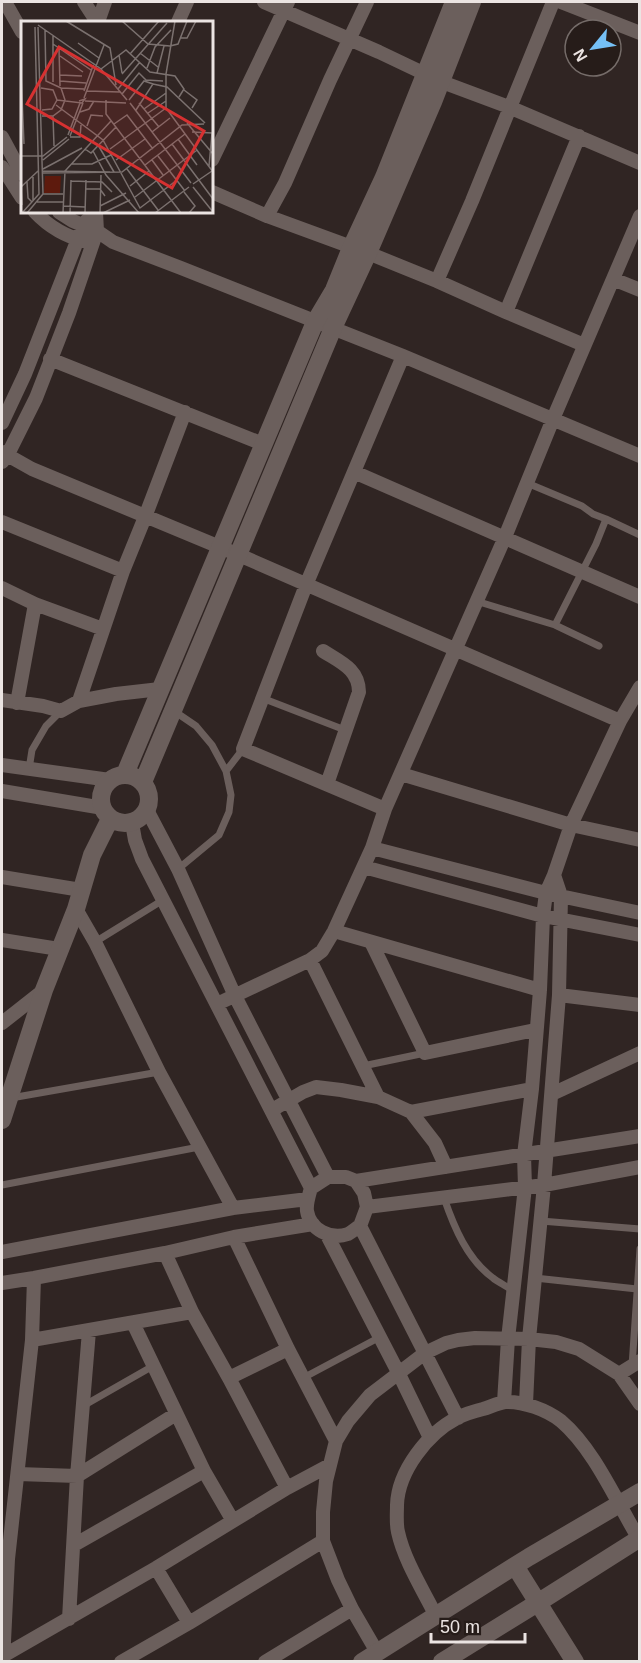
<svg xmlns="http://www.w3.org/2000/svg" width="641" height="1663" viewBox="0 0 641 1663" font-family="Arial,sans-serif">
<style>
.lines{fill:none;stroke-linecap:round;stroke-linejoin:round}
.lane{stroke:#6b5f5c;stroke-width:7}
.street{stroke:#6b5f5c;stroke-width:14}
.secondary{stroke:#6b5f5c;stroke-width:18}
.inset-road{fill:none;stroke:#7b716f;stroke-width:1.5}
.view{fill:#d73131;fill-opacity:0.15;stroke:#d73131;stroke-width:3}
.inset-edge{fill:none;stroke:#ebe4e2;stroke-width:3}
</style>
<rect width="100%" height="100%" fill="#302523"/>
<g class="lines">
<path class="lane" d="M606,519L640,535
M476,601L555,625L596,544L606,519L593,514L582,506L527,483
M555,625L599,646
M262,698L345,730
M174,711L196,726L212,745L226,771L231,795L229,812L219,835L178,869
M29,769L32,750L46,726L61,711
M226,771L243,749
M95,942L163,900
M363,1066L425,1053
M11,1098L159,1072
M2,1185L199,1147
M444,1198C454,1227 467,1259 493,1278C499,1283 507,1286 513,1291
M541,1221L640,1229
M535,1278L637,1289
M632,1366L640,1249
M303,1378L380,1337
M83,1406L153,1366"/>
<path class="street" d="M5,2L22,32
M84,2L97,22
M264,2L379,52L442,82L509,107L640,163
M561,2L640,33
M98,22L105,2
M178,22L187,2
M2,137L22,174
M212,160L288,2
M2,167L22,198
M212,192L267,216L368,253L437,281L506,312L584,345
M35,212C49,227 67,237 87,242
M59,212L73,221L97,231L113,242L181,268L403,356L640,456
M267,216L285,183L330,80L367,2
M613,279L640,290
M437,281L472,201L553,2
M506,312L579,136
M50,359L263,444
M2,423L25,374L83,226L87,220
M2,452L32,469L239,555L620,721
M2,462L7,456L36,398L69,313L97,231L96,212
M354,472L640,597
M2,522L123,571
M2,588L35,604L103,629
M323,651C340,662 359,669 359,692L327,784
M2,700L43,706L61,711L79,701L116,694L160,689
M79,701L123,571L145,517L185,412
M17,703L35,604
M2,765L110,780
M401,774L571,825L640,840
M2,791L103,808
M385,809L243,749L306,585L403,356
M147,810L178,869L235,996L328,1177
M132,823L135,840L142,859L311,1188
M372,848L546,893L640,913
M364,867L543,916L640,935
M2,877L81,890
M76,909L95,942L159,1072L233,1208
M334,931L540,990
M2,940L59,949
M371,942L425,1053L535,1030
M310,960L378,1097
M559,995L640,1005
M217,1004L310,960L322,951L334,931L372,848L385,809L505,537L553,419L640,216
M2,1023L44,990
M552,1094L640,1053
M272,1110L303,1092L316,1087L341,1090L378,1097L411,1112L435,1143L446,1167
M411,1112L532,1089
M356,1181L640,1136
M367,1207L544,1185L640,1167
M360,1226C356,1228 352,1232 348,1234C331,1240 310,1230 307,1211C306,1204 309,1195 311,1188L328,1177H346L356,1181L364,1193L367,1207L360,1226L458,1418
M327,1235L398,1372L430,1438
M234,1237L288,1349L336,1441L326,1481L323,1512V1541L338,1580L352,1609L265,1662
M2,1252L233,1208L308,1199
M165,1253L192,1312L229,1378L287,1488
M2,1283L34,1278L165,1253L234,1237L313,1224
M133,1323L204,1471L233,1521
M32,1340L192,1312
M619,1374L640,1361
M229,1378L288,1349
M504,1402L508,1339L525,1187L524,1155L532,1089L540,990L543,916L546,893L554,875L571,825L620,721L640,687
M526,1404L529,1339L544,1185L559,995L561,896L554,875
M336,1441L348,1421L370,1395L425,1353L446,1343L458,1340L475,1338L529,1339L556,1342L579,1349L619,1374L640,1404
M18,1474L77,1476L176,1414
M74,1545L204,1471
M156,1568L189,1623
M352,1609L377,1652
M436,1616C423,1590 404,1560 398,1532C396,1524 397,1513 397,1505C398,1471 428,1433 457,1418C465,1414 475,1411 483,1409C490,1407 498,1403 505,1402C523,1401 547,1410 561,1421C594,1449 616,1501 639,1539
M69,1619L77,1476L89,1331
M3,1656L156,1568L287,1488L330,1465
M3,1662L8,1559L32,1340L34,1278
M121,1662L189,1623L323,1541"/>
<path class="secondary" d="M125,774L315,322L334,290L351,248L384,177L454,2
M101 799a24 24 0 1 1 48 0a24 24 0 1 1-48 0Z
M143,782L333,328L368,253L433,102L472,2
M2,1120L44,990L76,909L92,855L110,819
M515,1566L575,1662
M362,1662L529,1557L640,1492
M442,1662L539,1602L640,1538"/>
</g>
<g transform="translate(21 21)">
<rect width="192" height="192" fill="#302523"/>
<path d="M24,155H40L39,172H23Z" fill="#5d1a0d"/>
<path class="inset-road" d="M45,0L89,27L95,64M101,0L127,23L149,25L157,23L166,0M154,0L145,53V87L192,151M17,4L80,48L106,79M24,9L25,60L40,67L63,68M32,14V61M159,17H166L175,0M57,22L78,37M32,23L70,49M38,27L39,65M119,32L137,46M109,33L138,0M98,34L101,52M39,35L62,51M126,47L134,26L150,9M80,48L105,29L129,51L154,55L163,68L158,76M0,51L3,123M136,52L143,25M101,53L146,2M39,54L61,55M39,60L65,62M132,63L146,66L184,102M20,67L32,69L36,79L31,88L21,89M97,68L119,41M163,69L176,79L171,87M63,70L73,42M66,70L99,71M101,73L118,52L125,59L142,60M63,77L83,24M36,79L61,82L64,78L58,80M85,79V93L160,192M108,79L123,60L132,63L115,89M64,80L105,82M109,82L170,162M118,82L138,106M35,84L82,119L119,187L156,159M123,88L145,72M59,91L68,88L73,80M127,92L145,80M21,95H32L40,89L44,79L40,67M32,95L33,125M166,102L192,133M93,103L106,94L132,128M66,105L70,94L82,95M131,111L149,97M171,111L191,112L188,145M47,114L59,82M49,115L62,82M49,116H59L60,104M157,118L176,144M151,123L192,178M77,124L93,151M64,128L70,132L95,106M89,128L145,87M72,130L85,154L118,192M0,135H22L46,116M137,135L164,170M22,139L48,118M95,139L124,118M131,139L142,154M50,143H71L92,133M124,144L164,113M22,148L61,127M106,148L137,189M22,150L89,151M21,152L101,151L161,104L183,103M12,156V179M50,160L81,161L91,171M6,161L7,177L11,181M172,163L191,150M109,165L128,150M0,166L17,150M0,166L1,184M172,166L192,191M65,168H79L84,175M163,171L174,185L168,192M22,173H42M114,176L176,129M16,181H42M42,185L64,186M79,185L105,172M1,192L18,173L14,6M6,192L22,173L17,6M42,192L44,150L90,100M49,192L50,159M64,192L65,159M79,192L80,154M82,192L109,179M134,192L168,166"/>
<path class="view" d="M38,26L183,110L151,167L6,83Z"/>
<rect width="192" height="192" class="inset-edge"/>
</g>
<rect width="641" height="1663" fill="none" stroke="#ebe4e2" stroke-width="6"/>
<g transform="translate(593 48) rotate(240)"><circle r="28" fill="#261c19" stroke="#756c69" stroke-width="1.5"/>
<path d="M0-4.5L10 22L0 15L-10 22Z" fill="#75c0f6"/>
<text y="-9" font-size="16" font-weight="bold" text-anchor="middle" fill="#ebe4e2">N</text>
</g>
<path d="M431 1633v9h94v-9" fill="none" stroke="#ebe4e2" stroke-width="3"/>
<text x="440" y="1633" font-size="18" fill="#ebe4e2" stroke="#261c19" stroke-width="4.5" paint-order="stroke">50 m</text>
</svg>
